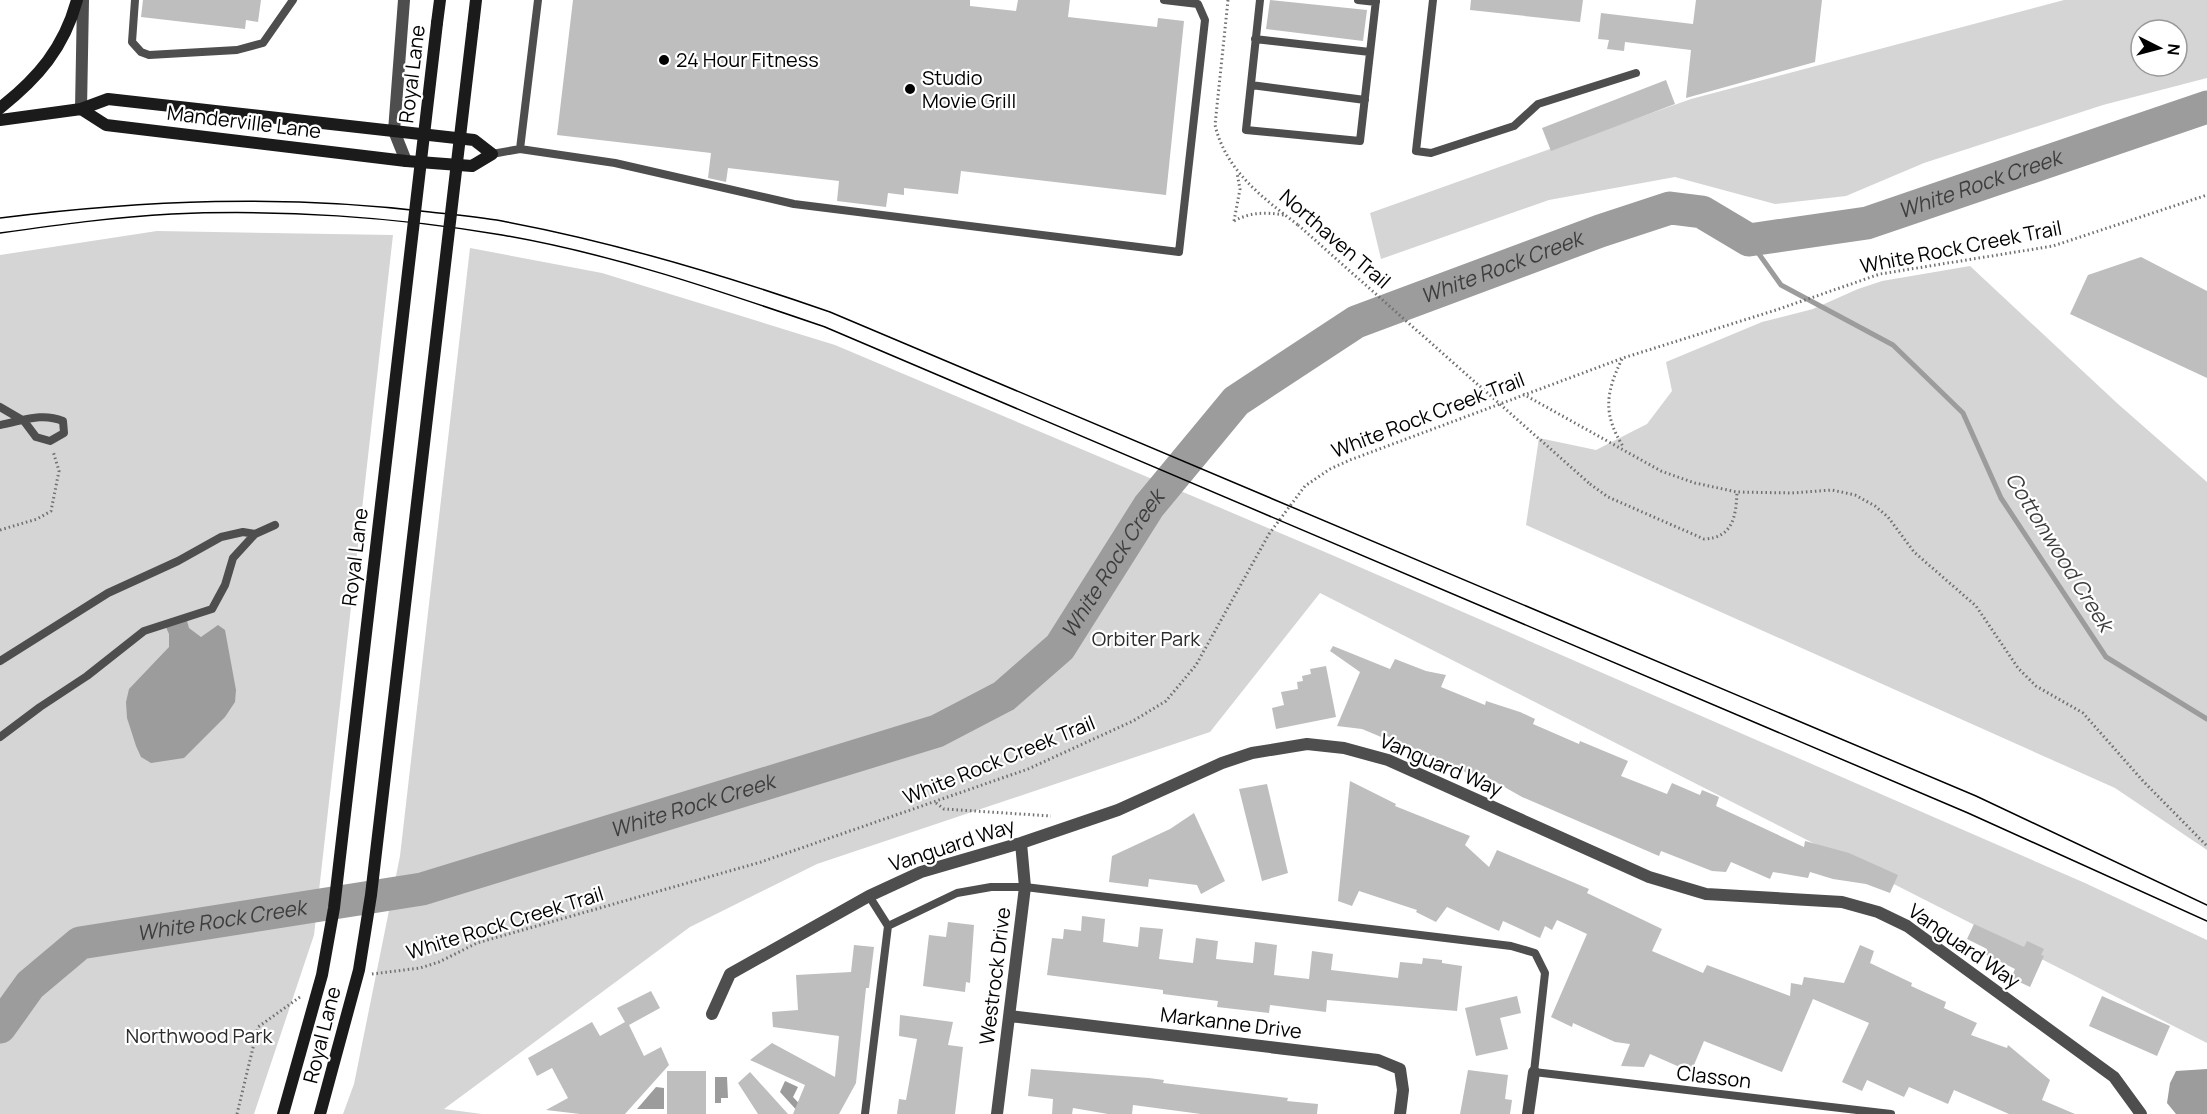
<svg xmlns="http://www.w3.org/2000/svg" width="2207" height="1114" viewBox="0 0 2207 1114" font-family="Manrope,sans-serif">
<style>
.green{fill:#d5d5d5;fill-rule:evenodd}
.water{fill:#9c9c9c}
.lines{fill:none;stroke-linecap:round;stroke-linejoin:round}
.stream{stroke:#9c9c9c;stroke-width:5}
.river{stroke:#9c9c9c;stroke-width:33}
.building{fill:#bebebe}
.path{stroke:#707070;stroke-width:3;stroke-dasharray:1.5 3;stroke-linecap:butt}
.lane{stroke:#4e4e4e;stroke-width:8}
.street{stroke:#4e4e4e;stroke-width:12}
.secondary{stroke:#1b1b1b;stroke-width:12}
.tram{stroke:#000;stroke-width:1.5}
.path-bridge{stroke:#707070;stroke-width:3;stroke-dasharray:1.5 3;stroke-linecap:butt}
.secondary-bridge{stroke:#1b1b1b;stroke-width:12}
.poi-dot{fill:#000;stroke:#fff;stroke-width:2}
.labels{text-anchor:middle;stroke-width:4.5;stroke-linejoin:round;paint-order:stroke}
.poi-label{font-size:20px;fill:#000;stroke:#fff;text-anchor:start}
.street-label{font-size:20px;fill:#000;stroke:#fff}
.park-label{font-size:20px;fill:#2c2c2c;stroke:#fff}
.water-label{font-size:21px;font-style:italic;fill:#3d3d3d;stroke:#fff}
</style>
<rect width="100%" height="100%" fill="#fff"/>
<path class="green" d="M2064,0H2207V78L2103,105L1924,163L1846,196L1775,204L1675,177L1549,200L1381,259L1370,213L1691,99ZM2141,30H2177V66H2141Z
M157,231L393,235L314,935L254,1114H0V255Z
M470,248L602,273L835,345L1332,555L2085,883L2207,940V1043L1320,593L1210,732L817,864L690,927L444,1109L482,1114H343L354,1084L400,856Z
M1970,266L2118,404L2207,482V850L2115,788L1526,525L1539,438L1596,450L1647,424L1672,391L1666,362L1762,322L1813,309L1858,289L1882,281Z"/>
<path class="water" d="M186,617L189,628L201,637L218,625L225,630L236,690L235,702L225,717L184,758L151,763L141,757L136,746L127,718L126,702L129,689L169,647V634L165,625Z
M2207,1069V1114H2176L2167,1103L2170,1083L2176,1071Z
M715,1077H727L728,1098H721V1103H715Z
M785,1081L798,1087L793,1097L808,1113L800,1114L780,1092Z
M656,1087L664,1088V1109H637Z"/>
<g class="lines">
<path class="stream" d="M1749,240L1781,285L1893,345L1963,413L2001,498L2106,657L2207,719"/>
<path class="river" id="s1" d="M0,1027L30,985L80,943L422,889L937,731L1004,696L1060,647L1149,506L1236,401L1356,322L1600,231L1670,208L1702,212L1749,240L1867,223L2207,107"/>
</g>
<path class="building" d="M143,0H261L258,22L246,20L245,29L141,17Z
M573,0H970V6L1016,11L1018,0H1070L1068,17L1157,27L1158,18L1184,21L1166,195L961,171L958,194L904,188V195L888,193L886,207L837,201L839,181L728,168L726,182L708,178L711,153L557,135Z
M1270,0L1367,10L1363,41L1266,29Z
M1471,0H1583L1580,22L1470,10Z
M1696,0H1822L1815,62L1686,98L1691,50L1625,42L1624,51L1607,49L1609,40L1598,39L1601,13L1693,24Z
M1666,80L1675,104L1551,151L1542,128Z
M2141,257L2207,291V378L2070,314L2088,275Z
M1333,646L1390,669L1395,659L1426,671L1446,675L1441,687L1485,705L1486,701L1520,712L1535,719L1533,724L1579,744L1580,741L1628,761L1621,776L1667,794L1672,783L1700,795L1702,790L1719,797L1716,806L1804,847L1805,841L1849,853L1898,875L1890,893L1866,884L1833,879L1810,872L1808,878L1773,872L1770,879L1731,862L1726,872L1712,871L1661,851L1659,856L1522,797L1478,772L1476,777L1387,736L1386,739L1362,729L1337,726L1360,672L1330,651Z
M1326,666L1336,717L1276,729L1272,708L1284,705L1281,692L1298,689L1297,682L1303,681L1302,676L1311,674L1310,669Z
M1350,781L1396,804L1395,806L1470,836L1465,845L1489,867L1497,850L1589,889L1587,893L1662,929L1652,951L1703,973L1707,965L1790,996L1791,983L1802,985L1804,977L1844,983L1860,945L1874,951L1870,963L1912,983L1911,986L1946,1002L1944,1008L1977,1023L1971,1035L2007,1048L2008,1045L2050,1080L2042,1100L2075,1114H2009L1954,1090L1948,1104L1909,1087L1904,1097L1867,1080L1862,1091L1842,1082L1869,1023L1813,999L1782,1072L1704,1041L1691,1072L1650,1054L1644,1067L1621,1066L1630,1044L1615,1042L1573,1023L1572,1027L1551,1017L1587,934L1557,920L1552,930L1545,926L1540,938L1503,921L1499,931L1447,907L1436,922L1416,912L1417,910L1359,891L1352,906L1338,901Z
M1267,784L1288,873L1262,881L1239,789Z
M1194,813L1225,881L1201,894L1197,885L1149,879L1148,887L1109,882L1112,856L1170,829Z
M1082,916L1105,919L1103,942L1138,947L1140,927L1163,929L1159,959L1193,963L1196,938L1218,941L1216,959L1253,963L1255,942L1277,945L1274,975L1309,979L1312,951L1333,954L1331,970L1398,978L1400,962L1422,964L1423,958L1442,960V963L1462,966L1457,1011L1327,1000L1326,1012L1270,1005L1269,1013L1217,1007L1218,1001L1163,994V990L1047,975L1052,938L1063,939L1064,929L1081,931Z
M948,922L974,925L970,983L966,982L965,992L923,986L929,935L946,937Z
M1974,924L2024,947L2027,941L2044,949L2041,955L2044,956L2030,987L2011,978L2015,969L1985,954L1987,949L1967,939Z
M854,945L874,947L869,988H866L856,1083L839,1114H793L805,1085L750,1060L772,1043L835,1077L839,1036L773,1027L772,1012L798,1010L796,975L851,972Z
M651,991L660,1008L629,1025L644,1056L661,1047L669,1065L625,1114H580L546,1110L568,1098L552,1068L537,1076L528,1058L592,1022L600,1036L625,1022L617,1008Z
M1517,996L1521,1013L1500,1018L1508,1049L1476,1056L1465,1008Z
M2102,996L2170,1026L2157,1056L2089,1026Z
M900,1015L953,1022L948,1045L963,1047L955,1114H897L899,1099L906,1100L917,1039L899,1036Z
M1031,1069L1149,1078L1164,1080L1163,1083L1288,1098L1287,1101L1318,1104L1317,1114H1201L1133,1105L1132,1114H1108L1073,1108L1072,1114H1052L1053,1099L1028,1096Z
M1468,1070L1508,1075L1505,1099L1512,1100L1510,1114H1460Z
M667,1071H706V1114H667Z
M750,1072L788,1114H758L738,1083Z"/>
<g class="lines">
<path class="path" d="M1228,0L1215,125C1226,171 1262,197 1298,225
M1234,221C1251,212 1265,212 1284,215
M1234,221L1240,189L1237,173
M1622,359C1605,394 1603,415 1624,448
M1523,394L1661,471L1695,483L1737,492L1792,493L1832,490L1855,495L1875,506L1888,517L1914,552L1976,606L2018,668L2036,686L2083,713L2143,781L2207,846
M1590,484L1608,497L1704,539C1733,538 1736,516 1737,492
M0,530L37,519L51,511L59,471L53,451
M936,803L944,809L1051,816
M372,974L420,968L439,962L477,943L761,862L1028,769L1133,721L1166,701L1196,665L1269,534L1305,486L1330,469L1350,460L1623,358L1776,310L1880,274L2053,246L2207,195
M237,1114L258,1027L300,997"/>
<path class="lane" d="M135,0L132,42L141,52L149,55L237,50L263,43L293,0
M1260,0L1246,130L1360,141L1376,0
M1358,0L1376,2
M1433,0L1416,151L1431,153L1514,126L1538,104L1636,73
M1255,39L1370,52
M1251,85L1365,100
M520,149L538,0
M492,154L520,149L615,163L794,204L1179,252L1205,20L1198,4L1164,0
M0,407L24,421L36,437L50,441L64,433L63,421C41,412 23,421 0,425
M255,534L275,525
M0,661L108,593L178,561L221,537L243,532L255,534L233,558L225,585L212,609L144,631L87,676L40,707L0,737
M888,926L957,893L991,887H1025L1511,946L1535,953L1545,973L1534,1072L1891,1114
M865,1114L888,926L869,896"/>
<path class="street" d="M404,0L394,131L406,161
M81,109L83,0
M712,1014L730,974L869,896L921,872L1021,843L1118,810L1222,763L1252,753L1307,744L1344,748L1388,760L1649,877L1706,894L1842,902L1878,912L1907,926L2114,1077L2141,1114
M1010,1016L1378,1060L1400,1069L1403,1090L1400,1114
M997,1114L1025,887L1021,843
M1528,1114L1534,1072"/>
<path class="secondary" d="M437,23L440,0
M473,26L476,0
M0,108C38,78 64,48 77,0
M0,120L81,109L108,99L474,140L492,154L472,166L406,161L106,125L81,109"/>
<path class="tram" d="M0,218C144,200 286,194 430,212C455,215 482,217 507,222C618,243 724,275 830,312L1976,796L2207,905
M0,233C57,225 114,217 172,214C279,209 396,217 502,235C613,254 720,291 825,327L1968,813L2207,921"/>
<path class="path-bridge" d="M1298,225L1590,484"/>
<path class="secondary-bridge" d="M283,1114L322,975L334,908L437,23
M320,1114L359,970L371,895L473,26"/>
</g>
<g class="poi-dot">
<circle cx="664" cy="60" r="6"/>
<circle cx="910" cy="89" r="6"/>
</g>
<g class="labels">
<g class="poi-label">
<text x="676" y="67">24 Hour Fitness</text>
<text x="922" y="85">Studio<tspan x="922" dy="23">Movie Grill</tspan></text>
</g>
<g class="street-label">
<text transform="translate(412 74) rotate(-83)" y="7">Royal Lane</text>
<text transform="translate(244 122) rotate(7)" y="7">Manderville Lane</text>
<text transform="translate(1335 239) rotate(41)" y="7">Northaven Trail</text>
<text transform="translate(1961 247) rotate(-11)" y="7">White Rock Creek Trail</text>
<text transform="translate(1428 415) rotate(-21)" y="7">White Rock Creek Trail</text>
<text transform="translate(355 557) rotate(-83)" y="7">Royal Lane</text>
<text transform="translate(999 760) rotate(-22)" y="7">White Rock Creek Trail</text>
<text transform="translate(1441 765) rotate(23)" y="7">Vanguard Way</text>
<text transform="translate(952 845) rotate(-18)" y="7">Vanguard Way</text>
<text transform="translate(505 923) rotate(-17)" y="7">White Rock Creek Trail</text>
<text transform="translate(1964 946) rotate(35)" y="7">Vanguard Way</text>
<text transform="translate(995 976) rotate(-83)" y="7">Westrock Drive</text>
<text transform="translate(1231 1023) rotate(7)" y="7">Markanne Drive</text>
<text transform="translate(322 1035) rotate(-76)" y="7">Royal Lane</text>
<text transform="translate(1714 1077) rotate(7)" y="7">Classon</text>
</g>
<g class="park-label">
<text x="1146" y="646">Orbiter Park</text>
<text x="199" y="1043">Northwood Park</text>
</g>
<g class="water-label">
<text dy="7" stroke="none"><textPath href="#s1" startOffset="2258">White Rock Creek</textPath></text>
<text dy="7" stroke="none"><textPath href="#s1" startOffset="1754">White Rock Creek</textPath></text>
<text transform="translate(2059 552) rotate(58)" y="7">Cottonwood Creek</text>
<text dy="7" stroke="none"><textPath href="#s1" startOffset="1250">White Rock Creek</textPath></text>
<text dy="7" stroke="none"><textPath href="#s1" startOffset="746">White Rock Creek</textPath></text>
<text dy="7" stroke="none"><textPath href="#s1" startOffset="260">White Rock Creek</textPath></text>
</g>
</g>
<g transform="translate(2159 48) rotate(96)"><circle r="28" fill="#ffffff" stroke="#999999" stroke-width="1.5"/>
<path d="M0-4.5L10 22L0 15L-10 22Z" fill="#000000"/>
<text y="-9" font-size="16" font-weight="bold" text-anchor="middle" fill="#000000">N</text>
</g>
</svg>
